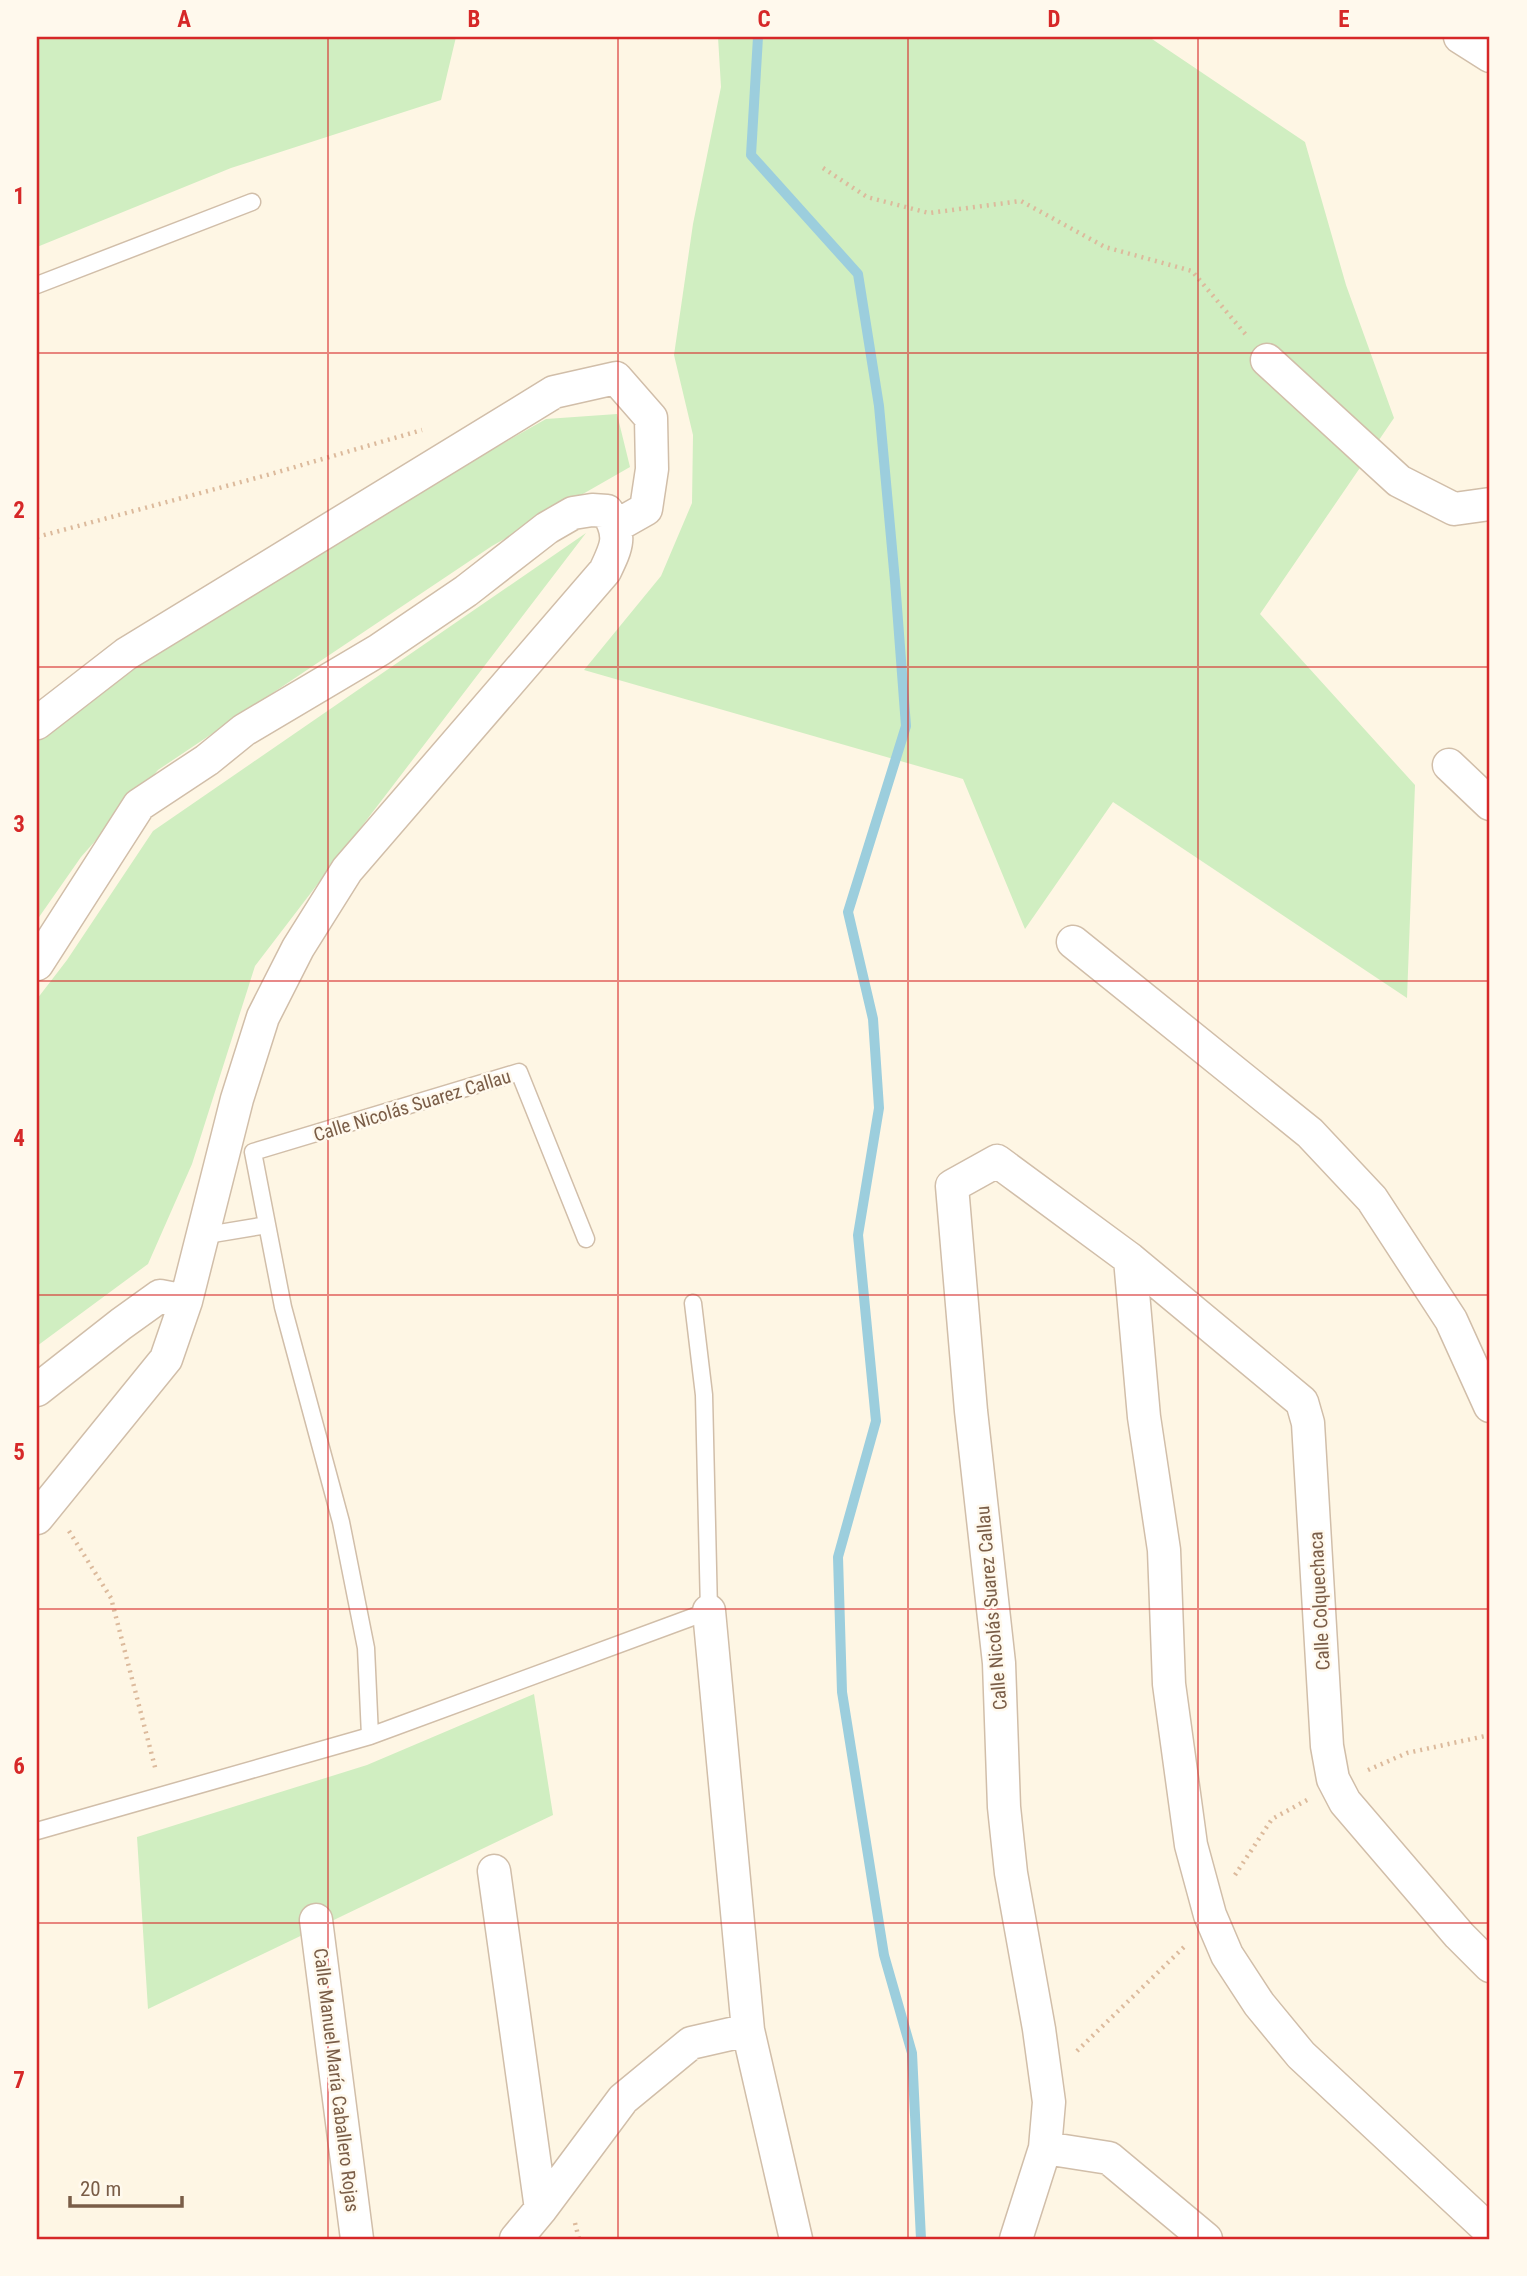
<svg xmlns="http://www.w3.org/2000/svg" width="1527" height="2276" viewBox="0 0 1527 2276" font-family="'Roboto Condensed',sans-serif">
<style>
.green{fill:#d0eec1}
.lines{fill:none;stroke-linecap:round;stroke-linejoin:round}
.stream{stroke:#9ccedd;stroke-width:10}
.service-casing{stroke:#d1bea9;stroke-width:19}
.minor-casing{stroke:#d1bea9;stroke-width:35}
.path{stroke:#dcba9c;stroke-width:4.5;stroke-dasharray:2 5;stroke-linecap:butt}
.service{stroke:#fff;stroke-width:16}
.minor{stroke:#fff;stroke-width:32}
.grid{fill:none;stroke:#d62828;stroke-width:2;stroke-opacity:0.55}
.labels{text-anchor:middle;stroke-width:5;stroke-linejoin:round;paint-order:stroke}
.street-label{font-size:19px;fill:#7a5d47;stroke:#fff9ed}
.neatline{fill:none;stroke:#d62828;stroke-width:2.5}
.grid-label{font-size:23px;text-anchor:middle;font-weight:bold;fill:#d62828}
</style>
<rect width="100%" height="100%" fill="#fef6e4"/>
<path class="green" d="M37,37H456L441,100L231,168L37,247Z
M718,37H1149L1305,142L1346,285L1394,418L1260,614L1415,785L1407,998L1113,802L1025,929L963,779L584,670L661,576L692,503L693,435L674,355L693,224L721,87Z
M617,414L630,467L492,546L158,770L81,857L37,920V740L69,719L158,651L437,481L546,419Z
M586,533L255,966L192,1164L148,1264L37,1346V999L67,960L153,831Z
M534,1694L553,1815L148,2009L137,1837L367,1765Z"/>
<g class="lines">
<path class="stream" d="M758,37L751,155L858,274L879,406L895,581L906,726L848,912L873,1019L879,1108L858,1235L876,1421L838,1557L842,1692L884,1955L912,2053L921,2239"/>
<defs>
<path id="service" d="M37,285L252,202
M201,1236L267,1225
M370,1736L366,1648L341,1522L283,1307L253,1152L519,1072L586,1239
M37,1831L370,1736L709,1611L704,1395L693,1303"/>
<path id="minor" d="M1460,37L1490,56
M1267,360L1399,481L1454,509L1490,504
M37,723L126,654L554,392L616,378L651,418L652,469L646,509L616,526
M1449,765L1490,804
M1073,942L1310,1133L1372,1199L1451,1320L1490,1406
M37,964L139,805L207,760L244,730L379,650L466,591L547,528L573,513L592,510L607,511C622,536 617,546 605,571L347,870L298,948L263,1017L237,1099L186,1301L166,1359L37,1518
M1130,1259L1144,1417L1164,1550L1169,1684L1191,1845L1210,1915L1227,1955L1259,2004L1301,2055L1490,2231
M37,1390L121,1324L160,1296L186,1301
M709,1611L748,2030L796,2239
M494,1871L541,2209
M316,1920L357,2239
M1045,2148L1109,2158L1206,2239
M516,2239L541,2209L623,2099L691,2043L748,2030
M1016,2239L1045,2148L1049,2102L1039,2029L1011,1873L1004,1807L999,1663L971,1411L952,1186L997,1161L1130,1259L1302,1402L1308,1423L1327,1746L1333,1779L1345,1802L1459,1935L1490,1966"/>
</defs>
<use href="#service" class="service-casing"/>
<use href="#minor" class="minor-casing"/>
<path class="path" d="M823,168L867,197L929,213L1021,201L1105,247L1192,271L1247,336
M37,537L271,474L422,430
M69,1531L111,1598L156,1771
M1368,1770L1407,1753L1490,1735
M1235,1875L1272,1819L1307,1800
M1077,2051L1186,1945
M575,2223L579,2239"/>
<use href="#service" class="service"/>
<use href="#minor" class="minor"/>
</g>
<path class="grid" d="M328,37V2239M618,37V2239M908,37V2239M1198,37V2239M37,353H1490M37,667H1490M37,981H1490M37,1295H1490M37,1609H1490M37,1923H1490"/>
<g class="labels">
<g class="street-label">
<text transform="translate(412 1105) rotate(-17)" y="7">Calle Nicolás Suarez Callau</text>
<text transform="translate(1319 1601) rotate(-93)" y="7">Calle Colquechaca</text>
<text transform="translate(991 1608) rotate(-95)" y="7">Calle Nicolás Suarez Callau</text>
<text transform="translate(337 2080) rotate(83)" y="7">Calle Manuel María Caballero Rojas</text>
</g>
</g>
<rect width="1527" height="2276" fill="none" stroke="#fff9ed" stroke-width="77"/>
<path d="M70 2196v10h112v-10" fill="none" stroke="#7a5d47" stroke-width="3.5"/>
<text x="80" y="2196" font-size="21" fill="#7a5d47" stroke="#fff9ed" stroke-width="5" paint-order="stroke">20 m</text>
<rect x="38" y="38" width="1450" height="2200" class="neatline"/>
<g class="grid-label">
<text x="184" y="27">A</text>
<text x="474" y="27">B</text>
<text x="764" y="27">C</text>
<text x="1054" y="27">D</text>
<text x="1344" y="27">E</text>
<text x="19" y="204">1</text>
<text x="19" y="518">2</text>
<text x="19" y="832">3</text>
<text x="19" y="1146">4</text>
<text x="19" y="1460">5</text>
<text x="19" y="1774">6</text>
<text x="19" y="2088">7</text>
</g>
</svg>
